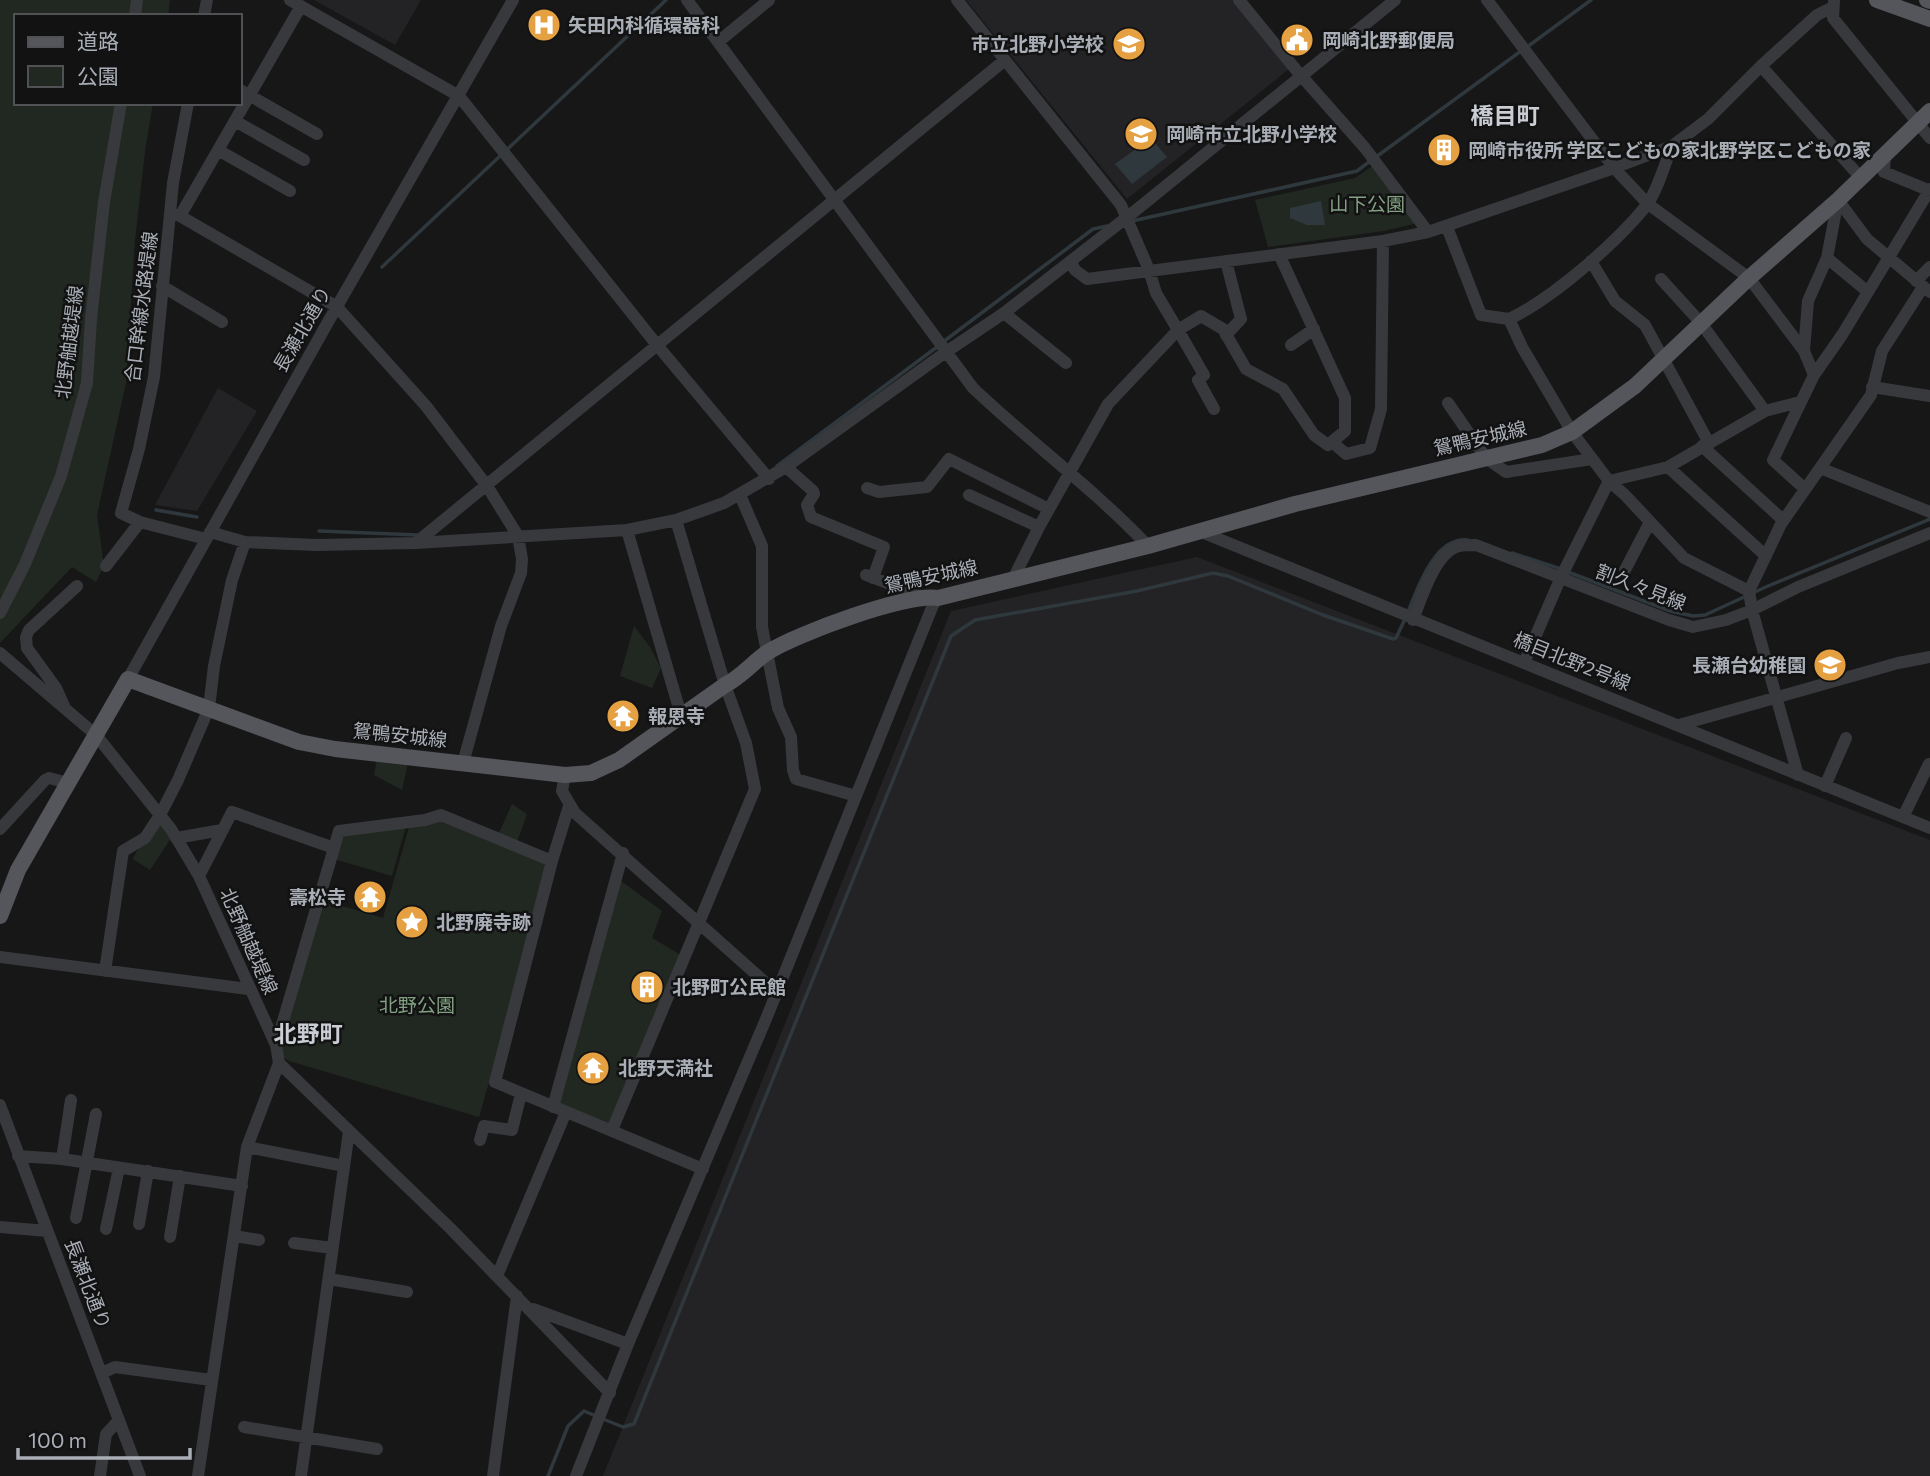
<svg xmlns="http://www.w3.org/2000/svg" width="1930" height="1476" viewBox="0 0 1930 1476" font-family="Commissioner,'Noto Sans JP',sans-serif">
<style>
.built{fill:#232325}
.green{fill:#212821}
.water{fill:#2f383d}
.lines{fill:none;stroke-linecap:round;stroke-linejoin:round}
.stream{stroke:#2f383d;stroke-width:3.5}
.minor{stroke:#38393d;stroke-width:12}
.major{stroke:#54565c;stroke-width:16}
.labels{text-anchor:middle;stroke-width:5;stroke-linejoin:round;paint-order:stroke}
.poi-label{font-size:19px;font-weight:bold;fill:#aaafb7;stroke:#121213;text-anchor:start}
.park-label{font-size:19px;fill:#83a182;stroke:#121213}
.street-label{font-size:19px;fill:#aaafb7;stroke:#121213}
.quarter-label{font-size:23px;font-weight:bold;fill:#caced4;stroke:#121213}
</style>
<rect width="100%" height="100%" fill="#171718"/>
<path class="built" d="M314,0H421L395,45Z
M966,0H1233L1289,69L1127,199Z
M218,388L257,411L197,511L155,505Z
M1197,557L1930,840V1476H603L951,611Z"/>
<path class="green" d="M0,0H170L168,16H16V103H153L145,151L135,240L126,383L97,515L104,566L96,582L72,567L0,643Z
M1374,165L1422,222L1384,231L1268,247L1255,200L1355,178Z
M634,626L650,647L661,668L652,688L620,676Z
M377,759L408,763L402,790L374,775Z
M512,804L527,814L517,842L499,833Z
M155,815L171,838L150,870L133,859Z
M441,820L551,866L479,1117L289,1061L281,1056L280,1044L322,900L383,918L409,827Z
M406,826L392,876L334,859L341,834Z
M621,881L662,911L652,938L681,955L610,1126L557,1106Z"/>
<path class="water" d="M1151,138L1167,157L1132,184L1115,164Z
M1321,201L1325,225H1307L1290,218V208Z"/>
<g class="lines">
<path class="stream" d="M1527,47L1591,0
M1376,157L1521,51
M1132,221L1357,171L1369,162
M382,267L666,0
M943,342L1093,229L1107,226
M777,466L937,347
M156,510L197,517
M319,531L418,535
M1512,553L1561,569
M1568,572L1670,611L1693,616L1705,615L1768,586L1930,519
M1408,612C1418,587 1435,536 1468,540
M603,1419L623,1427L634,1424L951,636L975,620L1137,591L1213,573L1228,576L1323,615L1393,639L1396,638L1405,619
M548,1476L568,1426L584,1411L596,1416"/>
<path class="minor" d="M290,0L459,96L657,345L769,479
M687,0L973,388C1030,442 1094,489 1148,546
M957,0L1121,205L1149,270L1156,293L1178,330L1108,404L1039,527L1013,579
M1239,0L1297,71L1365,148L1428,232
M1487,0L1614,168L1648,204L1749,278L1804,351L1814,375L1773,460L1805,489
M1834,1L1833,18L1930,138
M135,16L137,0
M204,16L207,0
M718,42L769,0
M1761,66L1861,178
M240,90L317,134
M188,103L173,183L154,377L139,449L121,513L140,522L206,539
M235,121L304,160
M1672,146C1665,163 1657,192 1646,206C1616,243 1552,299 1509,319L1522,347L1572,432L1609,481L1625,495L1684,558L1749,591
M218,150L290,191
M1885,155L1884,172L1928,190
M1838,200L1867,239L1930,292
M171,213L180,216L337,307L426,406L487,486L518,536L522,559L521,573L501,626L463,763
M180,216L301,6
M1447,227L1481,315L1509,319
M1226,261L1241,319L1226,335
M1591,261L1615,301L1645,325L1709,443
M1071,262L1075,270L1087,279L1383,241L1428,232L1614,168L1672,146L1708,119L1761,66L1817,15L1833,7
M1661,279L1701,323L1765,411
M1916,281L1930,267
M162,286L222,322
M1868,292L1930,189
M1004,313L1066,363
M1291,345L1314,329
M1804,351L1808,301L1827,258L1838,200
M1814,375L1842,335L1868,292L1827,258
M1872,387L1930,396
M1448,403L1486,458L1506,472L1592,459
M1214,409L1198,380L1204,375L1178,330L1201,316L1223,329L1246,369L1283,389L1314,435L1328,445L1345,431V398L1279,254
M1332,442L1346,454L1370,448L1381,409L1383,241
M1702,446L1783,520
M786,467L813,491L814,494L807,505L811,517L884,547L873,578
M1668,467L1766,556
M1820,468L1930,512
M1609,481L1668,467L1765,411L1800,402
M867,488L879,492L927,487L949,459L1049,509
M740,495L762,546V627L778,708L791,737L793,770L796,779L856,796
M969,495L1039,527
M627,530L681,715
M1199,531L1930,828
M210,532L245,542L317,545L416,543L627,530L676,520L724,503L786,467L946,352L1004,313L1135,211L1395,0
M417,542L1005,60
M106,566L140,522
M1625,570L1650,522
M866,575L924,597
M0,613L25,564L61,476L87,383L91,319L104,202L121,103
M1413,620C1421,599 1435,552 1459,546C1464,545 1471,545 1476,545L1669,620L1693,627L1726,620L1752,610L1798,587L1930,533
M0,653L96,735L171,829L199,876L276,1045L279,1063L451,1229L610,1393
M1524,663L1561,577L1609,481
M128,679L328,322L513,0
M64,706L56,688L27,648L26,637L29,630L77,586
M1679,725L1898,663L1930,657
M565,775L562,791L575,813L776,992
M1798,775L1752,610L1749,591L1781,524L1871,395L1882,351L1923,287
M1825,786L1846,738
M569,806L552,861L495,1082L703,1169
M1903,817L1929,764
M0,829L45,780L49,778L68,783
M176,838L222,830
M199,876L232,812L334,848L339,831L425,820L441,815L552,861
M0,957L248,989
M105,971L123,851L145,838L160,815L178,780L209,708L214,666L232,580L245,542
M276,1045L334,848
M0,1105L140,1476
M553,1107L623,853
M612,1130L755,789L746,743L725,685L676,520
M480,1140L484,1126L512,1130L521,1094
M247,1147L344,1166
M18,1156L62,1159L242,1186
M62,1159L71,1100
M76,1218L96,1114
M139,1224L148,1171
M0,1227L47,1231
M106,1229L119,1168
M234,1236L259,1240
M170,1237L180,1176
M294,1243L332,1248
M497,1276L566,1112
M329,1279L407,1292
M533,1309L628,1344
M102,1373L115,1367L211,1380
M244,1427L377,1449
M100,1476L106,1434L119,1420
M198,1476L247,1147L279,1063
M301,1476L349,1131
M493,1476L517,1296
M576,1476L628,1344L766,1019L933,605L938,598"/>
<path class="major" d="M1877,0L1930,19
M1927,0L1930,1
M0,916L18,870L128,679L299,742L335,749L565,775L591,773L619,760L725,685C741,677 753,662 768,652C796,634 907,593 938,598L1148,546L1295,504L1542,445L1572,432L1635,386L1749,278L1838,200L1930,111"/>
</g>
<defs>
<symbol id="hospital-disc" viewBox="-11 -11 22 22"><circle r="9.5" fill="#e5a042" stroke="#121213"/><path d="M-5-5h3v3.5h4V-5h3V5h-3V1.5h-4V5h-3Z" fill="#fff"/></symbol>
<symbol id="civic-disc" viewBox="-11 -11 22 22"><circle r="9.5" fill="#e5a042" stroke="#121213"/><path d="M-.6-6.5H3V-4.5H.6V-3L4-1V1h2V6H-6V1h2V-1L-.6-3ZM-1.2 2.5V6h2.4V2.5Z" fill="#fff"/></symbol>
<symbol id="school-disc" viewBox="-11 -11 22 22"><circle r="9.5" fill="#e5a042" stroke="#121213"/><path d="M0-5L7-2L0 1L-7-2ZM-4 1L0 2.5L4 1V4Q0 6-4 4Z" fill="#fff"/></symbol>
<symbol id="building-disc" viewBox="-11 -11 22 22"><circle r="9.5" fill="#e5a042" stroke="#121213"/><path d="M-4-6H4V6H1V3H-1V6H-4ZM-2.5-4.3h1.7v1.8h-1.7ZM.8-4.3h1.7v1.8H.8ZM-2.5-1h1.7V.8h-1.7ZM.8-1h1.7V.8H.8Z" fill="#fff"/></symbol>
<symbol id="temple-disc" viewBox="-11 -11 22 22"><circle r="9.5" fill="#e5a042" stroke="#121213"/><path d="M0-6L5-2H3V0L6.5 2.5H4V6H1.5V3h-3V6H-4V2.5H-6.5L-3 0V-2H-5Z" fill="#fff"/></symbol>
<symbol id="sight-disc" viewBox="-11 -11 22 22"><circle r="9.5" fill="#e5a042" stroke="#121213"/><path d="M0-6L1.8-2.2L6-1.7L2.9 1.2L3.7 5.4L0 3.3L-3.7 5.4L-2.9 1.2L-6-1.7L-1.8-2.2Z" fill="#fff"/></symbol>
</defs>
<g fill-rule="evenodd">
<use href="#hospital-disc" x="525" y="6" width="38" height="38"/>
<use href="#civic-disc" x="1278" y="21" width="38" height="38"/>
<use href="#school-disc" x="1110" y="25" width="38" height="38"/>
<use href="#school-disc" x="1122" y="115" width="38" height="38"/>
<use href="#building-disc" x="1425" y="131" width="38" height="38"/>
<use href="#school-disc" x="1811" y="646" width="38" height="38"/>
<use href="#temple-disc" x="604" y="697" width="38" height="38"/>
<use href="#temple-disc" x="351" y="878" width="38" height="38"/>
<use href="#sight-disc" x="393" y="903" width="38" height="38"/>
<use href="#building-disc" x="628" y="968" width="38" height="38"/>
<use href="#temple-disc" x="574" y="1049" width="38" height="38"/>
</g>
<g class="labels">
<g class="poi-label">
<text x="568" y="32">矢田内科循環器科</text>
<text x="1322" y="47">岡崎北野郵便局</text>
<text x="1104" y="51" text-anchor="end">市立北野小学校</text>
<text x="1166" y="141">岡崎市立北野小学校</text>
<text x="1468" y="157">岡崎市役所 学区こどもの家北野学区こどもの家</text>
<text x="1806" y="672" text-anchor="end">長瀬台幼稚園</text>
<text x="648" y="723">報恩寺</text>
<text x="346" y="904" text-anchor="end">壽松寺</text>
<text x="436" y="929">北野廃寺跡</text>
<text x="672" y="994">北野町公民館</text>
<text x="618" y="1075">北野天満社</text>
</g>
<g class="park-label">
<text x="1367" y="211">山下公園</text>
<text x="417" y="1012">北野公園</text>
</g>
<g class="street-label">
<text transform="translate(141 307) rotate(-83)" y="7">合口幹線水路堤線</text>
<text transform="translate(302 329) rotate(-60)" y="7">長瀬北通り</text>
<text transform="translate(69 342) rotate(-83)" y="7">北野舳越堤線</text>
<text transform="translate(1480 438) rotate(-13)" y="7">鴛鴨安城線</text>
<text transform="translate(931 576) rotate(-12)" y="7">鴛鴨安城線</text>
<text transform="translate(1641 587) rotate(21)" y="7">割久々見線</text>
<text transform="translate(1572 661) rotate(22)" y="7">橋目北野2号線</text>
<text transform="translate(400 735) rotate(6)" y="7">鴛鴨安城線</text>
<text transform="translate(249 941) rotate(66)" y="7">北野舳越堤線</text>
<text transform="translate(88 1284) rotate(69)" y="7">長瀬北通り</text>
</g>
<g class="quarter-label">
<text x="1505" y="124">橋目町</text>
<text x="308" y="1042">北野町</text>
</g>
</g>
<rect x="14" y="14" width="228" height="91" fill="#121213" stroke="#4f5155" stroke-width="2"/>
<rect x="28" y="37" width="35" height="10" fill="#54565c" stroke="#4f5155" stroke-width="2"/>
<text x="77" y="49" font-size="21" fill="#aaafb7">道路</text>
<rect x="28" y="66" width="35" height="21" fill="#212821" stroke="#4f5155" stroke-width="2"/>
<text x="77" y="84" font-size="21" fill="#aaafb7">公園</text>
<path d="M18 1448v10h172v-10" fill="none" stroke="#aaafb7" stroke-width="3.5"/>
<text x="28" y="1448" font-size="21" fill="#aaafb7" stroke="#121213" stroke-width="5" paint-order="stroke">100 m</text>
</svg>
